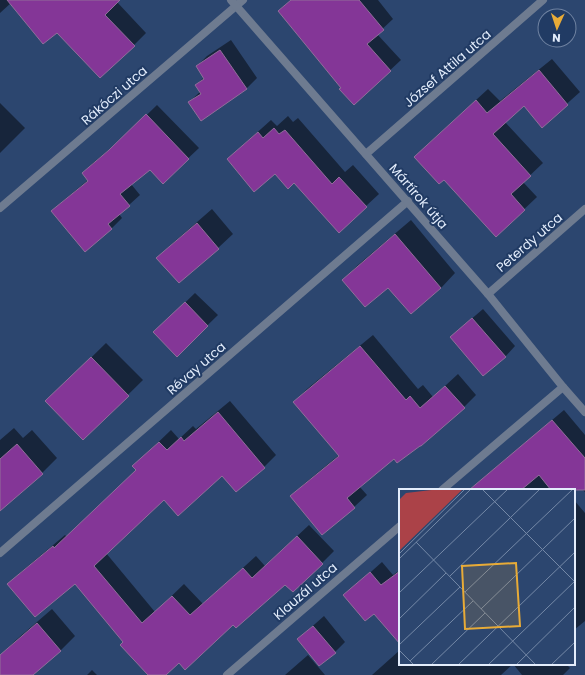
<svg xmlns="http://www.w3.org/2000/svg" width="585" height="675" viewBox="0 0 585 675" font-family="Poppins,sans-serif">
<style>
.shadow{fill:#0007}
.building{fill:#843697;stroke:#916e9a}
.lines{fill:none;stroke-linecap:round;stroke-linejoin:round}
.minor{stroke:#6e7b90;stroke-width:8}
.tertiary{stroke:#6e7b90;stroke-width:8}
.labels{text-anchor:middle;stroke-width:4;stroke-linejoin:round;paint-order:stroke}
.street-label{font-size:13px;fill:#e3edfc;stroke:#213b64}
.inset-road{fill:none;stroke:#7589a7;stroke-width:1}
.view{fill:#e8ab37;fill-opacity:0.15;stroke:#e8ab37;stroke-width:2}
.inset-edge{fill:none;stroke:#e3edfc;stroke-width:2}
</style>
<rect width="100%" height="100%" fill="#2c466f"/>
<path class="shadow" d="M0,0H119L117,2L146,33L134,45L57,31L11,3L0,13Z
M291,0H378L393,19L377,34L401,60L354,104L342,87L279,11Z
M231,40L257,78L247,88L201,120L189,102L200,92L196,86L204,77L197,66L207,56Z
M552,59L580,92L542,126L524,104L505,122L543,163L523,182L537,197L496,236L427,145L488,89L500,101Z
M0,103L25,128L0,153Z
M157,105L199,148L163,182L150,169L131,184L140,195L119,214L122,218L112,228L85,250L53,211L63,201L88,180L83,173L93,163L121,140Z
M288,116L293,122L298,118L345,172L353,165L379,194L366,206L294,182L275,173L242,146L271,120L277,126Z
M212,209L233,234L218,248L158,258L173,243Z
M411,220L455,273L441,288L411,313L388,286L343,280L358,265Z
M195,293L218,315L177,355L165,322Z
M483,309L515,346L505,357L462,327Z
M373,335L418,389L423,385L433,397L458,374L476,395L464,407L394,457L359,486L367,495L354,507L322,533L292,496L304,484L339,455L295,402L307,389Z
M106,343L143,380L83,439L47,401Z
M230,401L276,455L264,467L223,474L164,499L106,553L155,612L184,584L203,604L256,556L265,566L309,525L334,551L322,563L285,583L233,623L179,662L165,675H150L124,642L76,583L9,584L21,572L65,535L67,537L137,470L146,454L171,430L179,439L193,426L196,429Z
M564,410L585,435V492L579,486L574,491V490H469Z
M14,428L23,438L32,430L57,458L42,473L0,510V440Z
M574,500L585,513V621L574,630Z
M382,562L393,575L400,570V643L374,612L345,595Z
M52,609L75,636L61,650L32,675H0L1,655L16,640Z
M324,616L345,642L335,652L298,639Z
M400,650V664H566L570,668L563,675H522L513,664L501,675H372Z
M308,655L325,675H285Z
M92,670L97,675H87Z"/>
<path class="building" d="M7,0H120L105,15L135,46L100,78L57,33L43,44Z
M291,0H359L384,30L367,44L391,71L354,105L339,89L341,88L278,11Z
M220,50L247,89L201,121L188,102L201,94L195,85L204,79L196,66Z
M539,70L568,105L542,128L524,106L493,134L531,176L511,194L525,210L496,237L444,180L439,184L414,157L476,100L487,113Z
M146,114L189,159L163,184L150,170L120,194L130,206L108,224L112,229L85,252L51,211L88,181L82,173L109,150Z
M274,128L279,134L285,130L332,184L339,177L367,207L339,233L294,183L288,189L275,174L254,192L227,159L258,132L263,138Z
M197,223L219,249L179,283L156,258Z
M395,234L441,288L411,314L388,288L365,307L342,280Z
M185,302L208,326L177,357L153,332Z
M472,318L506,357L483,376L450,337Z
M360,346L406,400L410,396L420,408L445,386L465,408L421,446H420L397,463L394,459L347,498L355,508L322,535L290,496L339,456L293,402Z
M91,357L129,396L83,440L45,401Z
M218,412L265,468L236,492L222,476L178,516L164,500L94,566L142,623L172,596L190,615L243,568L252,578L297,536L323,564L293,592L285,585L236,628L233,625L185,670L179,663L166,675H148L120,645L123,642L75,584L35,617L7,584L53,546L54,548L136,470L132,466L159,442L167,450L181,437L184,441Z
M552,420L585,458V490H551L539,475L521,490H469Z
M17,444L43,474L0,511V459Z
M400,571V644L374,614L365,621L343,595L370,572L381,585Z
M37,623L61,651L33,675H0V655Z
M313,626L336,653L319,666L297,639Z"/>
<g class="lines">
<path class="minor" d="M366,154L543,0
M0,208L243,0
M488,294L585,209
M442,490L563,387
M0,553L408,201
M227,675L400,526"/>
<path class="tertiary" d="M231,0L488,294L563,387L585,412"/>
</g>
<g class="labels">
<g class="street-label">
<text transform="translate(447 68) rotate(-41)" y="5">József Attila utca</text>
<text transform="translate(114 95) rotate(-41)" y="5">Rákóczi utca</text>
<text transform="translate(419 196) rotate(49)" y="5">Mártírok útja</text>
<text transform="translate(529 242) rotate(-41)" y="5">Peterdy utca</text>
<text transform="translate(196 368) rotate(-41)" y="5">Révay utca</text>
<text transform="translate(305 591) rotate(-41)" y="5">Klauzál utca</text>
</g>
</g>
<g transform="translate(399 489)">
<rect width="176" height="176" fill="#2c466f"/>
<path d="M41,0H64L0,62V11L7,4Z" fill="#ab4248"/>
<path class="inset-road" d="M83,0L176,93M17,53L137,176M0,65L66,0M0,70L72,0M51,87L141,0M66,103L174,0M0,104L109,0M82,120L176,29M0,130L47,84M0,156L61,98M0,161L15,176M11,172L74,112M32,176L86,124M59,176L176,63M89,176L176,92M117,176L176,118M152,176L176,153"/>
<path class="view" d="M117,74L121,137L66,140L63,77Z"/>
<rect width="176" height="176" class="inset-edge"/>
</g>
<g transform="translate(557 28) rotate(183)"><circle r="19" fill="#213b64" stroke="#6f82a1"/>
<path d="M0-3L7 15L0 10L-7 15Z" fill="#e8ab37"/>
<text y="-6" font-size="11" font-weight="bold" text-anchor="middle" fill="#e3edfc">N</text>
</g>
</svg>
